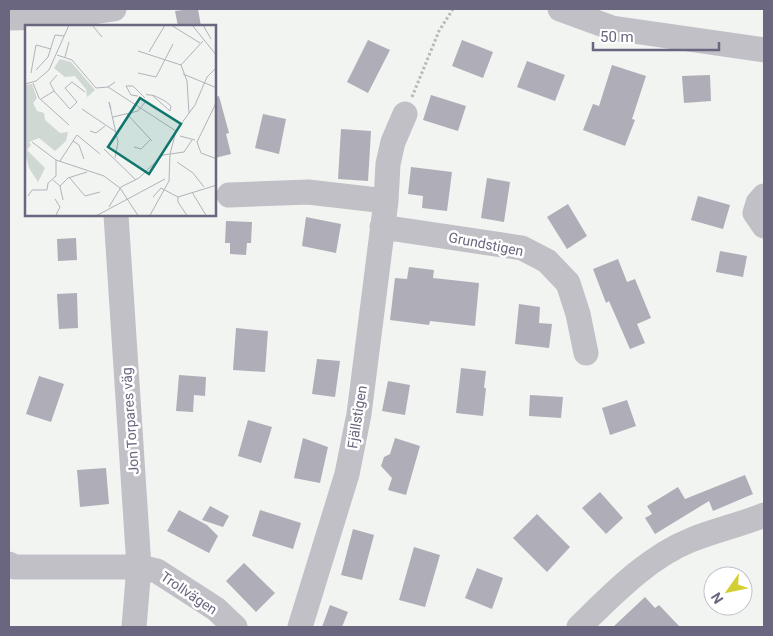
<svg xmlns="http://www.w3.org/2000/svg" width="773" height="636" viewBox="0 0 773 636" font-family="Roboto,sans-serif">
<style>
.building{fill:#afadb7}
.lines{fill:none;stroke-linecap:round;stroke-linejoin:round}
.path{stroke:#b8b7bc;stroke-width:3;stroke-dasharray:2.5 2.5;stroke-linecap:butt}
.minor{stroke:#c1c0c6;stroke-width:25}
.labels{text-anchor:middle;stroke-width:5;stroke-linejoin:round;paint-order:stroke}
.street-label{font-size:14px;fill:#6a667f;stroke:#fff}
.inset-road{fill:none;stroke:#b3b2bc;stroke-width:1}
.view{fill:#0f766e;fill-opacity:0.15;stroke:#0f766e;stroke-width:2.5}
.inset-edge{fill:none;stroke:#6a667f;stroke-width:2.5}
</style>
<rect width="100%" height="100%" fill="#f1f4f0"/>
<path class="building" d="M190,9H198L201,26H178L175,11Z
M368,40L390,50L368,93L347,82Z
M462,40L493,52L483,78L452,66Z
M527,61L565,75L555,101L517,87Z
M612,65L646,76L632,119L635,120L625,146L583,130L593,104L599,106Z
M710,75L711,101L684,103L682,76Z
M431,95L466,106L458,131L423,120Z
M219,96L229,133L226,134L231,154L215,158V97Z
M263,114L286,119L279,154L255,148Z
M341,129L371,131L368,181L338,179Z
M411,167L452,172L447,211L422,208L423,196L408,194Z
M487,178L510,182L504,222L481,218Z
M698,196L730,205L723,229L691,220Z
M568,204L587,236L567,249L547,217Z
M306,217L341,224L336,253L302,246Z
M226,221L252,222L251,243H247L246,255L230,254V243H225Z
M76,238L77,260L58,261L57,239Z
M720,251L747,256L743,277L716,272Z
M618,259L627,282L635,279L651,318L637,324L645,343L630,349L609,301L606,303L593,269Z
M409,267L434,270L433,278L479,283L475,326L430,321L429,325L390,320L395,278L407,279Z
M77,293L78,328L59,329L57,294Z
M519,304L540,307L539,323L552,324L549,348L515,344Z
M236,328L268,331L265,372L233,370Z
M317,359L340,361L335,397L312,394Z
M461,368L486,371L484,388H486L483,416L456,413Z
M179,375L206,377L205,396L194,395L193,412L176,411Z
M39,376L64,384L51,422L26,414Z
M388,381L410,385L405,415L382,411Z
M530,395L563,397L561,418L529,416Z
M627,400L636,426L610,435L602,408Z
M248,420L272,427L261,463L238,456Z
M303,438L328,447L320,483L294,478Z
M395,438L420,446L406,495L388,490L392,478L381,466L384,457L390,454Z
M106,468L109,504L80,507L77,470Z
M745,475L753,494L713,511L709,501L655,534L645,518L652,514L647,506L678,487L685,499Z
M600,492L623,518L606,534L582,508Z
M210,506L229,516L223,527L202,520Z
M179,510L207,525L218,536L209,553L167,531Z
M260,510L301,523L293,549L252,536Z
M537,514L570,547L547,572L513,538Z
M353,529L374,535L362,580L341,575Z
M414,547L440,555L425,607L399,600Z
M244,563L275,593L256,612L226,581Z
M477,568L503,578L492,609L465,598Z
M645,597L655,608L659,605L680,627H613Z
M330,605L348,612L342,627H322Z"/>
<g class="lines">
<path class="path" d="M412,97L439,31L453,9"/>
<path class="minor" d="M560,9L612,28L764,50
M9,18L58,17L114,9
M229,195L308,192L386,201
M764,196L758,203L755,213L764,226
M116,215L139,567L134,627
M382,227L522,248L547,261L568,283L578,314L586,353
M9,564L14,567H139L157,571L216,609L235,627
M300,627L347,474L359,414L386,201L388,164L393,142L405,114
M579,627C612,595 648,557 691,540C715,530 740,525 764,515"/>
</g>
<g class="labels">
<g class="street-label">
<text transform="translate(486 244) rotate(11)" y="5">Grundstigen</text>
<text transform="translate(357 417) rotate(-81)" y="5">Fjällstigen</text>
<text transform="translate(130 421) rotate(-94)" y="5">Jon Torpares väg</text>
<text transform="translate(189 593) rotate(34)" y="5">Trollvägen</text>
</g>
</g>
<g transform="translate(25 25)">
<rect width="191" height="191" fill="#f1f4f0"/>
<path d="M35,34L46,37L70,65L62,72L61,64L50,51L40,52L35,48L29,43ZM7,59L12,73L8,78L12,86L19,88L20,95L35,108L43,107L41,116L30,126L14,113L4,117L6,120L2,125L20,143L13,157L4,143L0,128V60Z" fill="#d0d8d3"/>
<path class="inset-road" d="M67,0L77,12M146,0L175,18M167,0L192,31M178,0L186,14M113,26L156,40M124,27L140,0M32,30L47,35L71,63L83,62L90,57M40,32L44,17M11,45L23,32L30,10L39,11M6,48L11,20L26,24M113,48L131,52L148,19M158,49L192,63M8,58L14,73L44,100M0,59L11,56L24,45L44,0M83,62L151,106M29,66L45,84L52,77L40,63L47,57L60,67M121,69L123,70H126L130,71L140,76L146,81L145,86L127,70M113,71L106,70L101,61H108L120,73M16,74L29,66L25,58L32,50M192,76L172,117L176,128L192,134M57,84L91,107M86,84L84,77L93,117L90,133M164,88L162,56L156,40L178,16M102,89L127,116M88,92L113,86L121,76M65,106L71,108L80,101M155,111L170,115M48,116L54,120L59,134M7,117L31,135L79,151L95,163L114,192M109,122L116,124L126,114M79,124L111,155M35,136L52,110L75,129M152,137L168,148L179,162M44,152L60,171L75,167M28,155L35,161L38,175M35,161L43,153L62,147M167,167L182,192M3,171L7,165H22L23,158L31,151V135M128,172L136,163L153,172L192,160M153,172V177L163,192M84,182L96,162L114,153L138,130L159,127L167,115M30,192L35,182L30,174M69,192L140,154M124,192L144,156L145,129L151,106L170,80L182,52L192,42"/>
<path class="view" d="M115,73L156,99L124,149L83,122Z"/>
<rect width="191" height="191" class="inset-edge"/>
</g>
<rect width="773" height="636" fill="none" stroke="#6a667f" stroke-width="20"/>
<g transform="translate(728 591) rotate(237)"><circle r="24" fill="#ffffff" stroke="#c3c2cc"/>
<path d="M0-4L9 19L0 12L-9 19Z" fill="#d3cf32"/>
<text y="-8" font-size="14" font-weight="bold" text-anchor="middle" fill="#6a667f">N</text>
</g>
<path d="M593 42v8h126v-8" fill="none" stroke="#6a667f" stroke-width="2.5"/>
<text x="600" y="42" font-size="15" fill="#6a667f" stroke="#ffffff" stroke-width="4" paint-order="stroke">50 m</text>
</svg>
